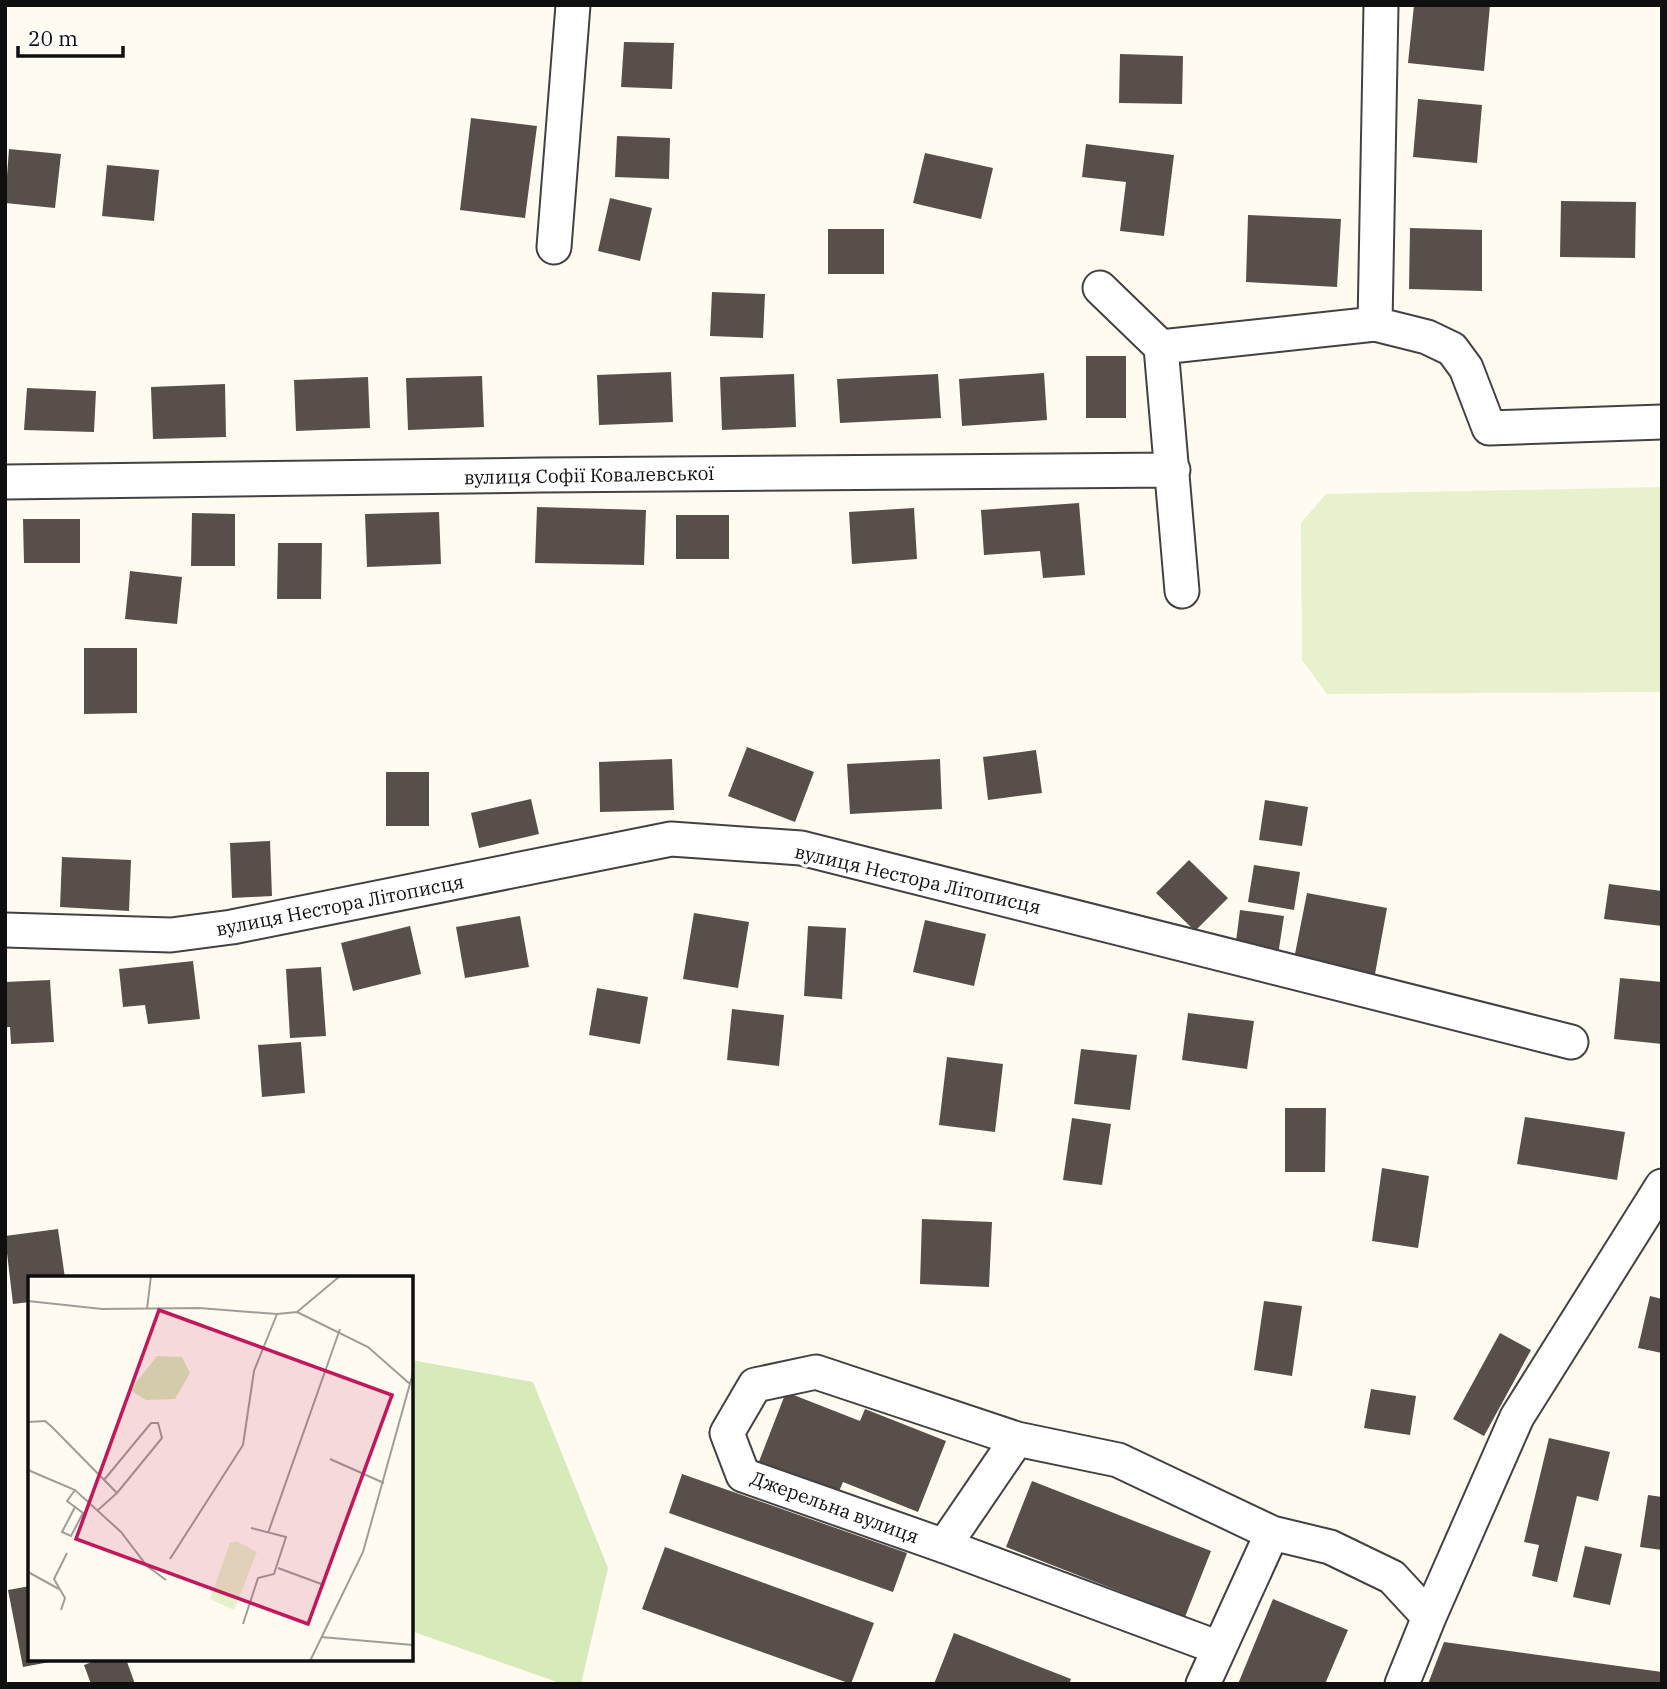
<svg xmlns="http://www.w3.org/2000/svg" width="1667" height="1689" viewBox="0 0 1667 1689" font-family="'IBM Plex Serif',serif">
<style>
.green{fill:#d7eab9}
.pitch{fill:#e7f1cb}
.building{fill:#584f4b}
.lines{fill:none;stroke-linecap:round;stroke-linejoin:round}
.minor-casing{stroke:#424242;stroke-width:37}
.minor{stroke:#fff;stroke-width:33}
.labels{text-anchor:middle;stroke-width:7;stroke-linejoin:round;paint-order:stroke}
.street-label{font-size:19px;fill:#0f0f0f;stroke:#fff}
.inset-road{fill:none;stroke:#9f9d97;stroke-width:2}
.view{fill:#c2185b;fill-opacity:0.15;stroke:#c2185b;stroke-width:3.5}
.inset-edge{fill:none;stroke:#0f0f0f;stroke-width:3.5}
</style>
<rect width="100%" height="100%" fill="#fffbf1"/>
<path class="green" d="M411,1360L533,1382L608,1568L581,1684H563L411,1631Z"/>
<path class="pitch" d="M1662,487V692L1327,694L1302,660L1301,523L1326,494Z"/>
<path class="building" d="M1414,5H1490L1484,71L1408,63Z
M624,42L674,43L672,89L621,87Z
M1120,54L1183,56L1182,104L1119,103Z
M1418,99L1482,105L1477,163L1413,157Z
M471,118L537,126L525,218L460,210Z
M617,136L670,138L669,179L615,177Z
M1086,144L1174,155L1164,236L1120,231L1126,182L1082,177Z
M9,149L61,154L55,208L5,203Z
M925,153L993,168L981,219L913,203Z
M107,165L159,170L154,221L102,216Z
M610,198L652,208L640,261L598,251Z
M1561,201L1636,202L1635,258L1560,257Z
M1248,215L1341,219L1337,287L1246,282Z
M1410,228L1482,230V291L1409,289Z
M828,229H884V274H828Z
M712,292L765,294L763,338L710,336Z
M1086,356H1126V418H1086Z
M671,372L673,422L599,425L597,375Z
M1044,373L1047,420L962,426L959,379Z
M794,374L796,427L722,430L720,377Z
M938,374L941,418L840,423L837,379Z
M482,376L484,427L408,430L406,378Z
M368,377L370,428L296,431L294,380Z
M225,384L226,437L153,439L151,387Z
M27,388L96,391L94,432L24,430Z
M1079,503L1085,575L1043,578L1040,551L984,555L981,510Z
M537,507L646,510L644,565L535,563Z
M914,508L917,559L852,564L849,512Z
M439,512L441,564L367,567L365,514Z
M192,513L235,514V566H191Z
M676,515H729V559H676Z
M23,519H80V563H24Z
M278,543H322L321,599H277Z
M130,571L182,577L177,624L125,619Z
M84,648H137V713L84,714Z
M747,747L814,772L795,822L728,796Z
M1036,750L1042,793L988,800L983,757Z
M672,759L674,810L600,812L599,762Z
M940,759L942,809L850,814L847,764Z
M386,772H429V826H386Z
M531,799L539,834L479,848L471,813Z
M1265,800L1308,807L1302,846L1259,840Z
M270,841L272,896L232,898L230,843Z
M62,857L131,860L129,911L60,907Z
M1189,860L1228,898L1195,931L1156,893Z
M1254,865L1300,872L1294,910L1248,902Z
M1609,884L1662,891V926L1604,919Z
M1307,893L1387,908L1375,974L1294,959Z
M1240,910L1284,916L1278,955L1235,949Z
M694,913L749,922L738,988L683,979Z
M520,916L529,967L465,978L456,927Z
M925,920L986,934L974,986L913,972Z
M410,926L421,974L353,991L341,943Z
M808,926L846,928L842,999L804,996Z
M193,961L200,1019L148,1024L145,1005L123,1007L119,969Z
M321,967L326,1036L290,1038L286,969Z
M1620,978L1662,982V1044L1614,1039Z
M50,980L54,1042L11,1044L10,1027H5V982Z
M597,988L648,997L640,1044L589,1035Z
M732,1009L784,1015L779,1066L727,1060Z
M1188,1013L1254,1021L1247,1069L1182,1060Z
M301,1042L305,1093L262,1097L258,1045Z
M1081,1049L1137,1055L1130,1110L1074,1104Z
M947,1057L1003,1064L995,1132L939,1125Z
M1285,1108H1326L1325,1172H1285Z
M1525,1117L1625,1132L1617,1180L1517,1164Z
M1072,1118L1111,1124L1102,1185L1063,1180Z
M1382,1168L1429,1176L1418,1248L1372,1241Z
M922,1219L992,1222L989,1287L920,1284Z
M58,1229L65,1278H30V1302L13,1304L5,1236Z
M1650,1296L1662,1299V1353L1638,1348Z
M1264,1301L1302,1306L1292,1376L1254,1370Z
M1500,1333L1531,1350L1484,1436L1453,1419Z
M1371,1389L1416,1396L1410,1435L1364,1428Z
M786,1392L860,1421L865,1409L946,1441L918,1512L843,1482L837,1496L758,1464Z
M1549,1438L1610,1452L1598,1501L1577,1496L1557,1582L1532,1576L1539,1545L1524,1542Z
M682,1474L907,1553L893,1592L669,1513Z
M1032,1481L1211,1551L1185,1617L1006,1547Z
M1648,1495L1662,1497V1550L1640,1547Z
M1585,1546L1622,1554L1610,1605L1573,1597Z
M665,1547L874,1623L851,1684L642,1609Z
M30,1586V1659L55,1661L23,1667L8,1590Z
M1273,1599L1348,1630L1325,1684H1238Z
M954,1633L1071,1679L1069,1684H934Z
M1444,1642L1662,1672V1684H1428Z
M100,1659H126L135,1684H91L84,1665Z"/>
<g class="lines">
<defs>
<path id="minor" d="M554,247L573,5
M1100,288L1161,347
M1375,324L1381,5
M5,482L541,475L1173,470
M1182,591L1161,347L1375,324L1427,337L1452,349L1466,368L1489,428L1662,422
M5,930L171,935L232,927L671,839L801,848L1571,1042
M944,1546L1017,1439
M1219,1648L950,1548L743,1475L727,1433L755,1385L816,1372L1017,1439L1118,1460L1272,1533
M1203,1684L1272,1533L1330,1547L1392,1577L1429,1617
M1402,1684L1429,1617L1517,1417L1662,1186"/>
</defs>
<use href="#minor" class="minor-casing"/>
<use href="#minor" class="minor"/>
</g>
<g class="labels">
<g class="street-label">
<text transform="translate(589 475) rotate(-1)" y="7">вулиця Софії Ковалевської</text>
<text transform="translate(918 879) rotate(13)" y="7">вулиця Нестора Літописця</text>
<text transform="translate(340 905) rotate(-11)" y="7">вулиця Нестора Літописця</text>
<text transform="translate(835 1507) rotate(20)" y="7">Джерельна вулиця</text>
</g>
</g>
<g transform="translate(28 1276)">
<rect width="385" height="385" fill="#fffbf1"/>
<path d="M129,80L154,81L162,97L147,123L118,124L102,114Z" fill="#d7eab9"/>
<path d="M208,265L229,276L206,334L182,323L202,267Z" fill="#e7f1cb"/>
<path class="inset-road" d="M0,25L74,33L171,32L249,38L269,36L312,0M119,33L123,0M269,36L340,71L382,108M0,146L17,145L24,151L89,217L70,234M302,183L356,207M0,194L47,214L93,256L119,290L138,304M76,204L123,147H130L134,162L89,217M47,231L34,256L43,260L55,237L39,225L47,214M240,257L312,53M142,283L215,169L226,95L249,38M250,292L296,309M0,296L31,313M33,334L37,322L26,303L39,277M215,348L230,302L246,298L258,261L223,252M293,361L385,369M282,385L335,276L385,97"/>
<path class="view" d="M131,34L364,119L280,348L48,263Z"/>
<rect width="385" height="385" class="inset-edge"/>
</g>
<rect width="1667" height="1689" fill="none" stroke="#0f0f0f" stroke-width="14"/>
<path d="M18 46v10h105v-10" fill="none" stroke="#0f0f0f" stroke-width="3.5"/>
<text x="28" y="46" font-size="21" fill="#0f0f0f" stroke="#ffffff" stroke-width="5" paint-order="stroke">20 m</text>
</svg>
